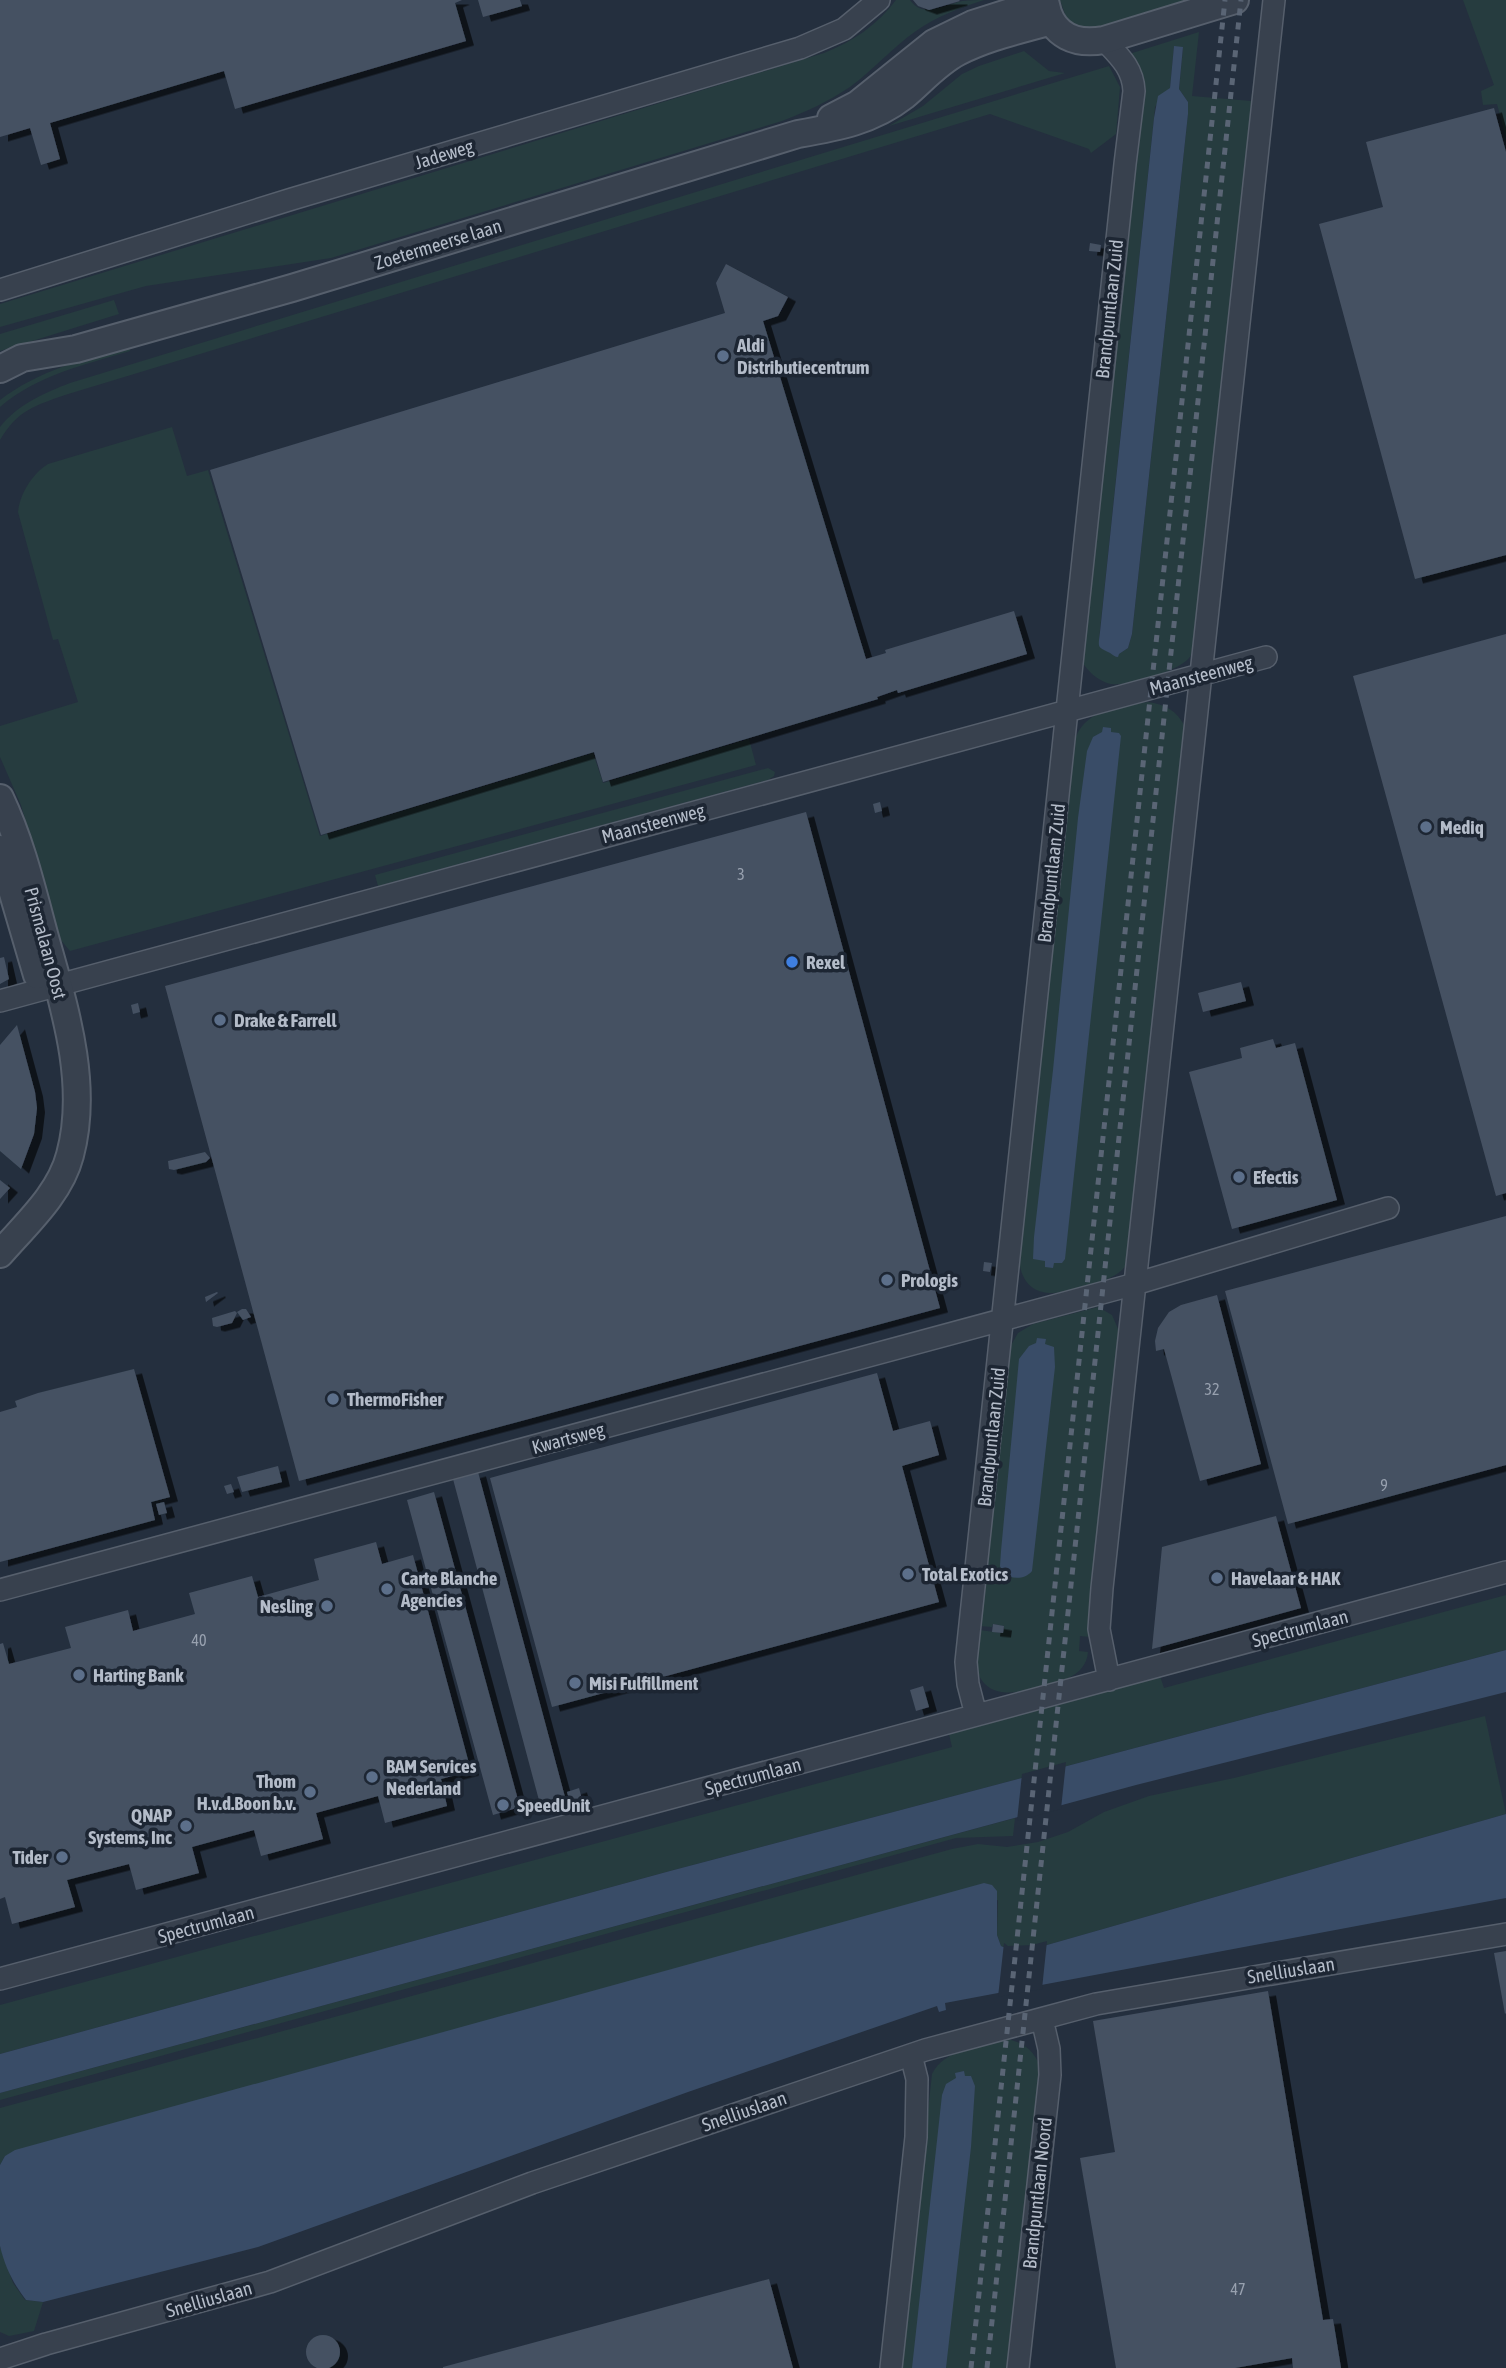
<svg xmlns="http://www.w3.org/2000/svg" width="1506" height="2368" viewBox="0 0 1506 2368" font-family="'Asap Condensed',sans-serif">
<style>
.green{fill:#263c3f;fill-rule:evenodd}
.water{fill:#394c67}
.pier{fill:#242f3e}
.building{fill:#455162;filter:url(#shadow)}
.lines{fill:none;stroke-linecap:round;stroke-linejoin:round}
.minor-casing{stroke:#565f6c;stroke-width:24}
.tertiary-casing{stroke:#565f6c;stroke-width:30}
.minor{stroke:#38414e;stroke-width:21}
.tertiary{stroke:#38414e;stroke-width:26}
.rail{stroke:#5a6575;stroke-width:5;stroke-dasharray:7 7;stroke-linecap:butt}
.service-dot{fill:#5c6f8a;stroke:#1d2633;stroke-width:2.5}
.shop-dot{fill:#3f7fe0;stroke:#1d2633;stroke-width:2.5}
.labels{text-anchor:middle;stroke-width:7;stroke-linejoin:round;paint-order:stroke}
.number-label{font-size:16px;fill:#98a1af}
.street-label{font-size:19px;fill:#b4bcc9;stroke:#1d2633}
.poi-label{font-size:19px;font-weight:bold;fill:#b4bcc9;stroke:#1d2633;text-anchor:start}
</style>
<defs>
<filter id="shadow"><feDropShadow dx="8" dy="4.5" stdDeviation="0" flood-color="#0009"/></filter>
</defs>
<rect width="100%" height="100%" fill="#242f3e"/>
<path class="green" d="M896,0H910C923,19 944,5 962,1C969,0 977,0 984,0C960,8 937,16 916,31C892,48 873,70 850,87C829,101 806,112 782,121L331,258L146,286L0,327V304L824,53C854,41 877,25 896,0Z
M1060,0H1216L1103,31L1075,26L1066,17Z
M1463,0H1506V138L1497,104L1483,105L1481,91L1494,85Z
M1199,32L1192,96L1251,101L1259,36H1261L1194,647C1192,653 1191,657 1186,661C1173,672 1123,689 1107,683C1096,679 1088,671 1082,662L1112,347L1126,55ZM1174,47L1183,48L1179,89L1188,102V114L1132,634L1128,648L1119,654L1110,653L1099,640L1154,118L1155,107L1170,88Z
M1024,51L1049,71L1065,73L889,126L923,106L962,74L979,66Z
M1109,66L1120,87L1116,134L1091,153L1089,149L990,114L65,395C34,406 18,410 0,440V427C17,405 44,393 70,383Z
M114,300L119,314L0,351V334Z
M129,346L130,351C84,365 37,375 0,407V400C38,371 84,359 129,346Z
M172,427L187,476L208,470L320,836L593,753L603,783L749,739L756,765L70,951L60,939L55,925L21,805L0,757V726L78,702L58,639L53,640L18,512C20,494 32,474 48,464Z
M1148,702C1164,704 1178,711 1185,727L1128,1261C1122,1276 1106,1279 1093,1284C1063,1294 1025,1305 1019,1261L1074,743C1082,710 1118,706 1148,702Z
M768,768L775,772L774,776L768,780L378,886L375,875Z
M1098,1307L1112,1315L1119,1331L1120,1346L1090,1637L1080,1636L1079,1651L1088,1652C1086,1677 1059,1682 1039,1687C1018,1693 989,1700 978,1673C974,1660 978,1643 979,1630L1003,1633L1004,1626L993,1624L992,1627L979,1626L1010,1347L1018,1333L1033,1324Z
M1506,1595V1650L670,1871L0,2054V2005L952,1747L949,1734L1160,1676L1164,1688Z
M1485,1716L1506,1814L1033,1949H1008L1001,1946L997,1935L998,1900L5,2156L0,2165V2108L952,1849L978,1844L1007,1847L1038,1842L1068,1832L1104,1812L1149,1796L1234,1778Z
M1015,1818L1013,1836L956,1838L0,2100V2093Z
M1005,2039C1023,2041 1038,2053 1041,2072L1010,2368H900L932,2074C944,2050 979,2045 1005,2039Z
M0,2246L13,2283L25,2300L43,2302L34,2331L9,2336L0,2332Z"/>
<path class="water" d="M1174,46L1183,47L1179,89L1188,102V114L1132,634L1128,648L1119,654L1118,657C1115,657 1113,655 1110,653C1097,646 1098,649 1100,632L1154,118L1158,96L1170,88Z
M1103,727L1111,728V732L1119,733L1121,736L1065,1259L1062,1263H1054L1053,1268L1045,1267V1261L1033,1259L1034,1237L1053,1070L1078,818L1087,751L1093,737L1102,732Z
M1037,1338L1046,1339L1045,1344L1054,1347L1055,1367L1032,1571C1025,1580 1012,1579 1003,1574L1000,1566L1001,1551L1019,1359L1029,1346L1036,1343Z
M1506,1650V1692L1136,1785L0,2093V2054L670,1871Z
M1506,1814V1898L945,2003L946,2010L939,2012L937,2006L688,2092L258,2247L43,2302L26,2300C13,2283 5,2267 0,2246V2165L5,2156L15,2150L984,1883L992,1885L997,1891V1935L1001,1946L1008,1949H1033Z
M964,2071L965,2076H971L975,2086L971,2147L946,2368H912L942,2095L946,2084L956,2078L955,2073Z"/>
<path class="pier" d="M1066,1762L1061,1809L1017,1821L1022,1774Z
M1047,1941L1042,1989L998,1997L1004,1943L1008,1946L1032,1945Z"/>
<path class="building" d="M0,0H462L455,3L466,41L235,109L224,71L50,123L60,159L41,165L30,128L0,137Z
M478,0H520L522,6L483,17Z
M913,0H959L960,1L929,10L918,6Z
M1494,108L1506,152V555L1415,579L1319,224L1383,207L1366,142Z
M1090,243L1101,245L1100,252L1089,251Z
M726,264L788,297L778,316L763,321L866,659L886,653L885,650L1014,611L1027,654L898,693L897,690L877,697L878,699L603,782L594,752L321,835L210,470L725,313L716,283Z
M1506,634V1193L1496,1196L1353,676Z
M880,802L882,811L875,813L873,804Z
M806,812L940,1308L299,1481L165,986Z
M4,957L9,979L0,984V958Z
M1241,982L1246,1001L1203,1012L1198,993Z
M138,1003L140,1012L133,1014L131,1005Z
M17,1025L35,1092L37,1108L34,1134L21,1169L0,1151V1045Z
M1273,1039L1276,1048L1295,1043L1337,1200L1232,1229L1189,1072L1242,1058L1240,1048Z
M205,1152L210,1158L206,1162L174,1170L169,1169L168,1161Z
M0,1180L10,1188L0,1199Z
M1506,1216V1465L1288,1524L1225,1291Z
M984,1262L992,1263L990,1272L983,1271Z
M217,1292L218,1293L206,1302L205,1297Z
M1217,1295L1261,1464L1200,1481L1164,1349L1156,1351L1155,1341L1158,1328L1169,1312L1181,1305Z
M242,1309H246L251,1317L243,1320L237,1312Z
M235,1311L237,1313L232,1323L217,1327L213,1326L212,1318Z
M134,1369L170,1497L151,1502L155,1520L0,1562V1412L17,1407L15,1401L38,1393Z
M877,1373L893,1431L930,1421L939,1455L902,1466L939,1602L552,1707L490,1478Z
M278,1466L282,1482L242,1492L237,1477Z
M478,1472L565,1797L540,1804L453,1479Z
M231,1484L234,1492L227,1494L224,1486Z
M434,1492L520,1807L493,1815L407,1500Z
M164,1502L167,1513L159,1515L156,1504Z
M1276,1516L1301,1608L1152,1649L1162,1547Z
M376,1542L382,1564L413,1555L471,1771L441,1779L447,1806L385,1823L378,1796L316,1813L323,1839L261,1856L254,1830L192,1847L199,1873L136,1890L129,1864L67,1880L75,1907L12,1924L5,1897L0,1899V1644L3,1643L9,1664L71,1648L65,1627L128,1610L133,1631L195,1614L189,1593L252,1576L258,1597L319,1580L314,1559Z
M993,1624L1004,1626L1003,1633L992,1632Z
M923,1686L929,1707L916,1711L910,1690Z
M579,1788L583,1803L571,1806L567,1792Z
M1506,1951V2013L1505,2014L1494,1953Z
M1268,1991L1323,2320L1333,2319L1341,2368H1293L1292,2358L1235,2368H1116L1080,2158L1115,2152L1093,2021Z
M769,2279L793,2368H443V2367Z
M306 2352a17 17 0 1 1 34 0a17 17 0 1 1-34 0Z"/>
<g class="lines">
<defs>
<path id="minor" d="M0,290L292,199L800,48L844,29L879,0
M0,1001L1266,657
M0,1590L1135,1284L1388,1208
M1109,1680L1099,1629L1102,1588L1274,0
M976,1715L968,1684L966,1662L1125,164L1134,91C1133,68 1119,56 1104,40
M0,1979L1506,1572
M0,2359L46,2344L270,2282L532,2183L925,2050L1096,2004L1506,1934
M891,2368L916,2137L917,2079L911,2055
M1018,2368L1050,2075L1049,2049L1042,2019"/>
<path id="tertiary" d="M1046,5C1052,36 1076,45 1104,40L1235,0
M831,118L858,104L934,43L973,24L1045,1
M0,369L22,358L76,349L292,288L798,134C838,127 872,121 904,96C922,81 937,63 958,52C987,37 1020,30 1051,21
M0,798C20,840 31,885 43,930C62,1000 90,1081 70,1155C60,1194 26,1224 0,1254
M0,849L37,975"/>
</defs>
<use href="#minor" class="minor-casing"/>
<use href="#tertiary" class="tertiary-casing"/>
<use href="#minor" class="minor"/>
<use href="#tertiary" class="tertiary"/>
<path class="rail" d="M971,2368L1225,0
M987,2368L1241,0"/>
</g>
<g class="service-dot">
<circle cx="723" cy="356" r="7"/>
<circle cx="1426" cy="827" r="7"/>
<circle cx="220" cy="1020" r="7"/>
<circle cx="1239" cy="1177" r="7"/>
<circle cx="887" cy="1280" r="7"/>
<circle cx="333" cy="1399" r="7"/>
<circle cx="908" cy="1574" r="7"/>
<circle cx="1217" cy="1578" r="7"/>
<circle cx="387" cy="1589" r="7"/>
<circle cx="327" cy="1606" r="7"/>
<circle cx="79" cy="1675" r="7"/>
<circle cx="575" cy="1683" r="7"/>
<circle cx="372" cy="1777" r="7"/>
<circle cx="310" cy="1792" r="7"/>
<circle cx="503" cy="1805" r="7"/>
<circle cx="186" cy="1826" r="7"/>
<circle cx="62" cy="1857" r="7"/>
</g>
<circle class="shop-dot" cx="792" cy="962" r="7"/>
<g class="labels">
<g class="number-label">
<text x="741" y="880">3</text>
<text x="1212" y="1395">32</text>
<text x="1384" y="1491">9</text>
<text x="199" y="1646">40</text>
<text x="1238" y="2295">47</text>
</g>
<g class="street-label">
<text transform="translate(444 154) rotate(-17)" y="7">Jadeweg</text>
<text transform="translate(438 244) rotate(-17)" y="7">Zoetermeerse laan</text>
<text transform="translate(1109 309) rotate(-84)" y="7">Brandpuntlaan Zuid</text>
<text transform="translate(1201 675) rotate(-15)" y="7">Maansteenweg</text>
<text transform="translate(653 823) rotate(-15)" y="7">Maansteenweg</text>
<text transform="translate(1051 873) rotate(-84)" y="7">Brandpuntlaan Zuid</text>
<text transform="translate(46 943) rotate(75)" y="7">Prismalaan Oost</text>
<text transform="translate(991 1437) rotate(-84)" y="7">Brandpuntlaan Zuid</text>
<text transform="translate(568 1438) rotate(-15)" y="7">Kwartsweg</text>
<text transform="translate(1300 1628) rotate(-15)" y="7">Spectrumlaan</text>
<text transform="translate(753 1776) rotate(-15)" y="7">Spectrumlaan</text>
<text transform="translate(206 1924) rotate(-15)" y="7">Spectrumlaan</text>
<text transform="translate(1291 1970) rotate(-9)" y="7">Snelliuslaan</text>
<text transform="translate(744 2111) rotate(-19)" y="7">Snelliuslaan</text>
<text transform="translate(1037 2193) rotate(-84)" y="7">Brandpuntlaan Noord</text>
<text transform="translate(209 2299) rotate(-16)" y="7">Snelliuslaan</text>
</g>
<g class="poi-label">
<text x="737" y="352">Aldi<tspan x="737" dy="22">Distributiecentrum</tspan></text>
<text x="1440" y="834">Mediq</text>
<text x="806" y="969">Rexel</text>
<text x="234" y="1027">Drake &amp; Farrell</text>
<text x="1253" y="1184">Efectis</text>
<text x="901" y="1287">Prologis</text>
<text x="347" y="1406">ThermoFisher</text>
<text x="922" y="1581">Total Exotics</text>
<text x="401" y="1585">Carte Blanche<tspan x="401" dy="22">Agencies</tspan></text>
<text x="1231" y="1585">Havelaar &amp; HAK</text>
<text x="313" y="1613" text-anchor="end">Nesling</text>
<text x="93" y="1682">Harting Bank</text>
<text x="589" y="1690">Misi Fulfillment</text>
<text x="386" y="1773">BAM Services<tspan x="386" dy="22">Nederland</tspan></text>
<text x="296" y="1788" text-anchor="end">Thom<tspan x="296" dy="22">H.v.d.Boon b.v.</tspan></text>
<text x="517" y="1812">SpeedUnit</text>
<text x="172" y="1822" text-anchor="end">QNAP<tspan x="172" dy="22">Systems, Inc</tspan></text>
<text x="48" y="1864" text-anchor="end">Tider</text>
</g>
</g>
</svg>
